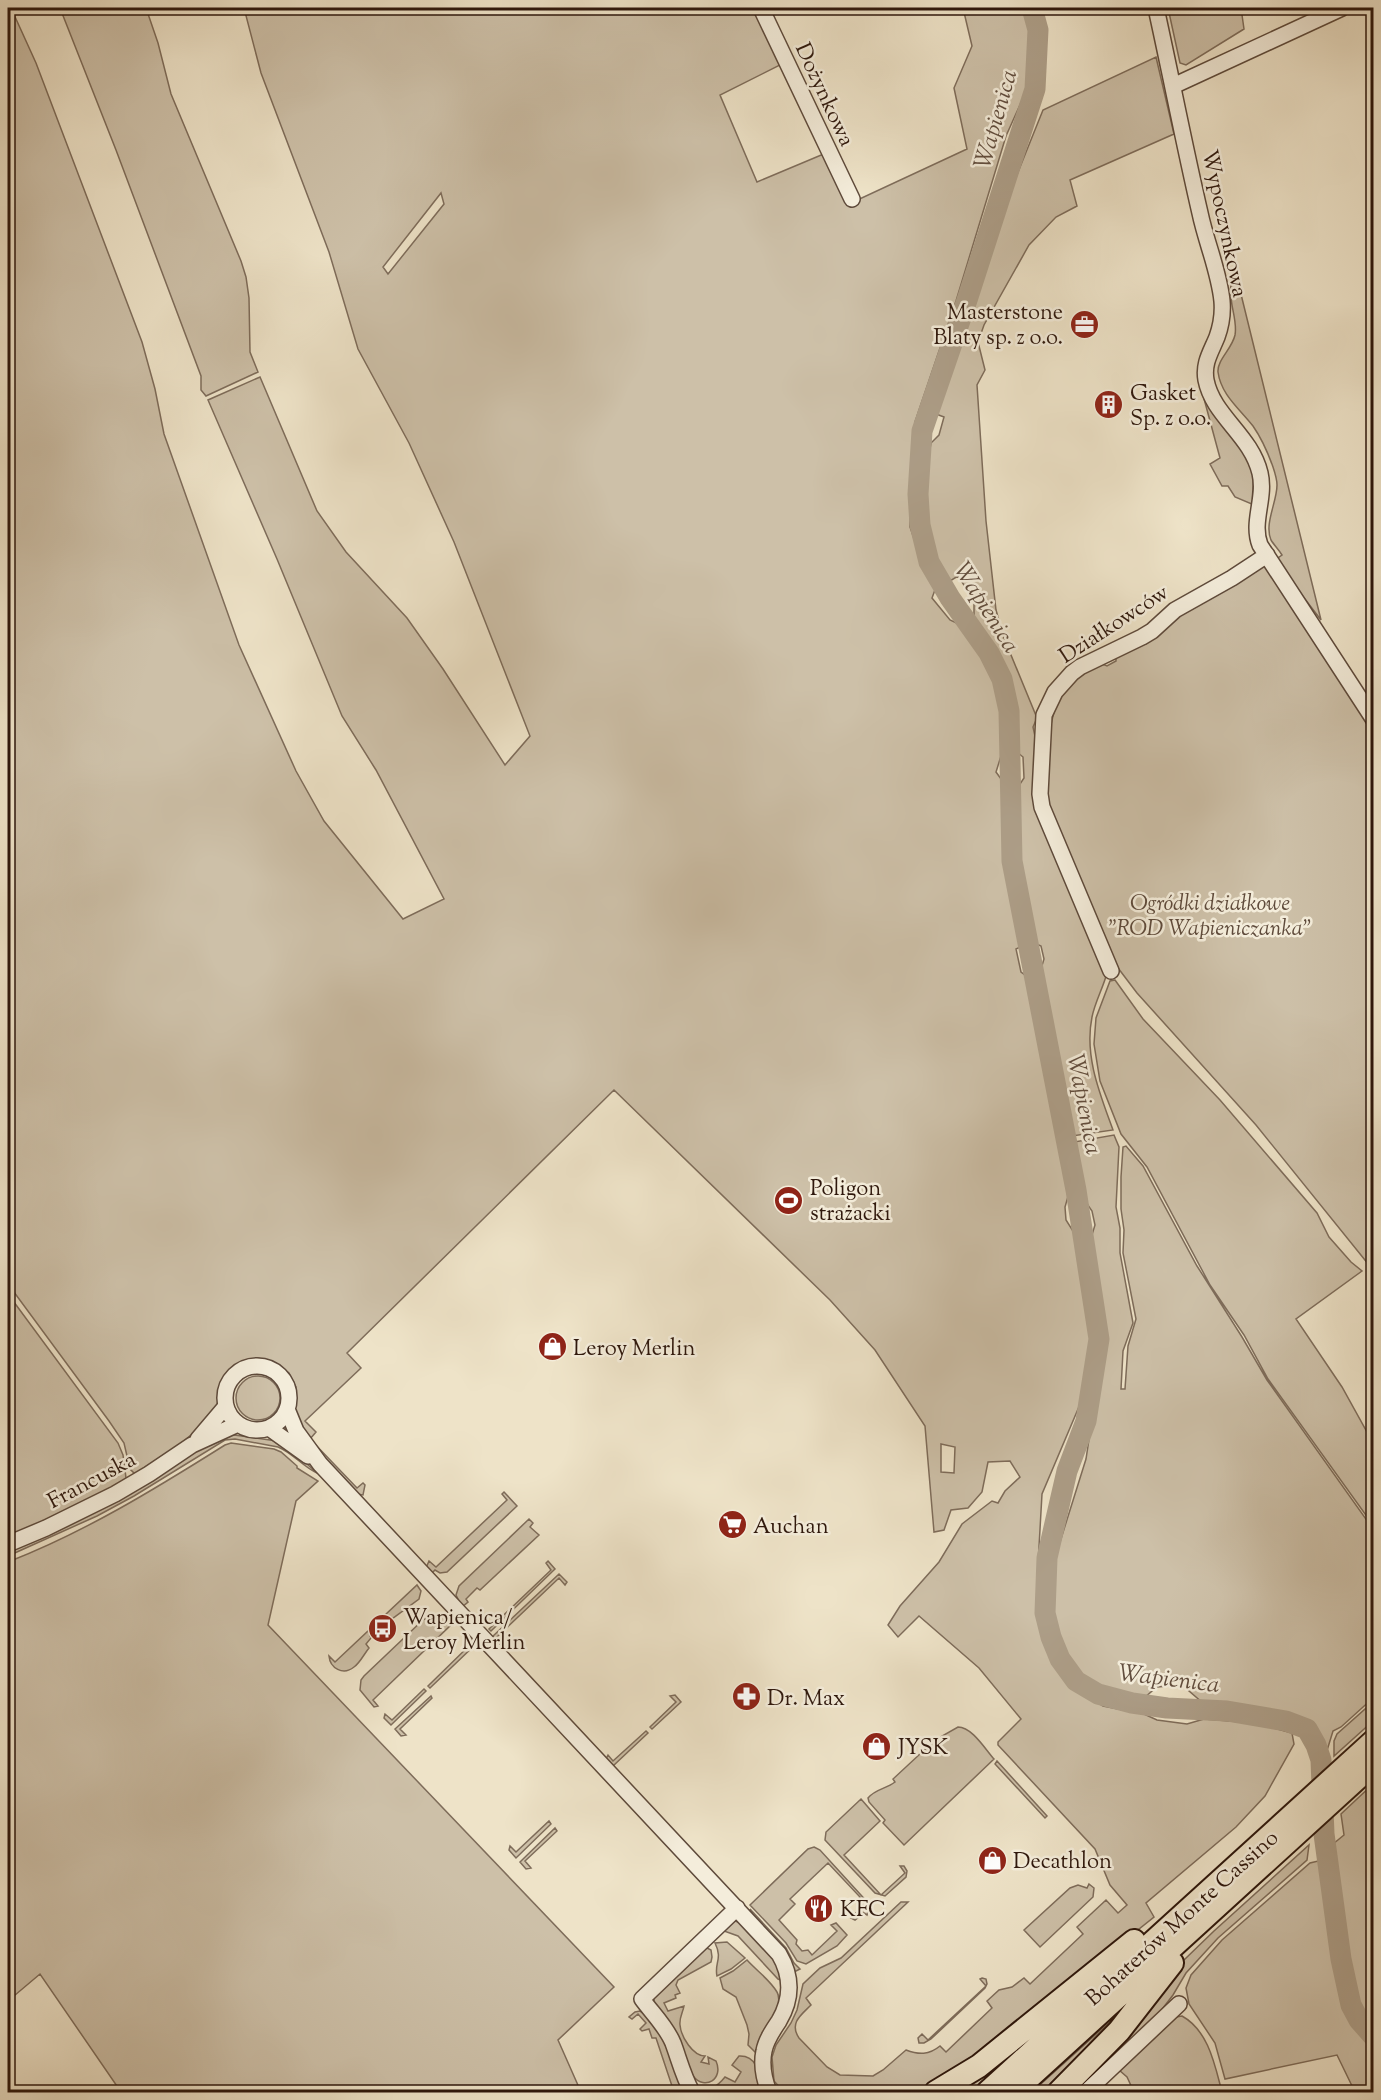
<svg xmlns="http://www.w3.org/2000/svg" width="1381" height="2100" viewBox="0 0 1381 2100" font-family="'Sorts Mill Goudy',serif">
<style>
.green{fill:#cdc0a8;stroke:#7e6c5a;stroke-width:1.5;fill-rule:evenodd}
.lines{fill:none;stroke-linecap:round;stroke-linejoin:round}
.river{stroke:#ad9e88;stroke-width:21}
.minor-casing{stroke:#5e4a3b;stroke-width:18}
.highway-casing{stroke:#2e170c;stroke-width:26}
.minor{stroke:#f4eddb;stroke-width:15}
.highway{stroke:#eee3c8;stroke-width:22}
.labels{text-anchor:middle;stroke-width:5;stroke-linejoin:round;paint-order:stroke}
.street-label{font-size:22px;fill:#2e170c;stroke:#f4eddb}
.poi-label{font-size:22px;fill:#2e170c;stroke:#f4eddb;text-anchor:start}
.park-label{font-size:22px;font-style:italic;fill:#5e4a3b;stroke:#f4eddb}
.water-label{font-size:24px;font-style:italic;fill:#614d3e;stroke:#f4eddb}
</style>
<rect width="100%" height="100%" fill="#eee3c8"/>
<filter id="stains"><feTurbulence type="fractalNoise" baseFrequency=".00333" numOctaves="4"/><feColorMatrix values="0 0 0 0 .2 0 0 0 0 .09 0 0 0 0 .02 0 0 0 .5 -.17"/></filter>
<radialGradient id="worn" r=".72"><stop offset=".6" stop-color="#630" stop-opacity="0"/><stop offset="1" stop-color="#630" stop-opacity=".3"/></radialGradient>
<path class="green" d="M8,8H11L36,63L142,342L155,389L164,434L239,645L296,771L324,821L403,919L444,899L376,770L342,716L277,559L208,400L260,377L317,511L346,552L407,618L443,669L505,765L530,736L454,542L409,443L358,349L329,252L261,73L244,8H757L784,63L720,95L757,182L826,153L851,203L967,149L954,88L972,46L963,8H1028L1034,29L1028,87L1006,136L956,301L915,422L910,527L923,565L936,587L932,598L950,620L967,628L993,675L1003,710L1005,753L1001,756L996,772L1004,783L1008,861L1022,946L1016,949L1021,972L1029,978L1069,1193L1065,1207L1066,1220L1078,1239L1088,1289L1091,1329L1090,1363L1081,1402L1042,1494L1037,1582L1040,1613L1051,1656L1063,1675L1080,1691L1103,1706L1144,1714L1157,1720L1187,1724L1204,1719L1255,1723L1292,1733L1294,1744L1265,1796L1236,1827L1146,1903L1154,1917L1119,1945L935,2085L920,2092H784L774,2081L772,2057L776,2045L791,2023L797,2010L803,1984L820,1968L841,1958L901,1902H908L806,1998L811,2005C801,2015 789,2023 799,2038L827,2067L840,2075L873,2076L883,2070L906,2050C919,2055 929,2055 940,2046L946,2052L992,2008L987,2001L999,1990L1012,1987L1024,1978L1030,1984L1083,1934L1077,1927L1106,1900L1118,1913L1127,1905L1110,1885L1095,1849L998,1745V1742L1021,1719L979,1668L919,1616L898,1637L888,1625L900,1606L939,1562L962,1524L992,1501L998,1503L1005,1491L1020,1477L1010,1461L988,1462L982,1492L968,1508L951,1510L944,1530L934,1532L925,1426L875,1350L830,1300L614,1090L347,1353L361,1368L305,1421L316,1432L310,1439L357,1488L363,1483L365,1485L363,1495L357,1494L314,1448L295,1416L296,1387L289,1373L276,1363L258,1358L241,1362L223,1379L220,1388L217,1406L210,1419L179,1445L135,1474L130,1469L124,1443L109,1421L8,1284ZM441,193L444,204L388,274L383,267ZM941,1444L955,1447L954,1473L941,1472Z
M60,8H146L158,43L171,94L241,261L246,277L249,298L250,352L258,372L206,396L201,390V376L116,150Z
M1168,8H1241L1244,29L1186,65L1180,63Z
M1156,57L1174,134L1070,180L1077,206L1056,217L1029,245L984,325L978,342L985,370L977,385L986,521L996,610L1004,638L1037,718L1033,727L1038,750L1034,788L1107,973C1103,988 1095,1002 1092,1017C1084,1056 1100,1094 1113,1130L1072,1136L1038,979L1044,959L1041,946L1034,943L1016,847V790L1024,778L1023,757L1017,752L1015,712L1008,681L974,616V600L958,576L950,581L935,558L926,522L927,464L931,443L939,435L944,417L936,414L995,229L1043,110Z
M1238,282L1321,620L1275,560L1282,555C1279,550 1274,545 1271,540C1264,524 1277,502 1277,485C1277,479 1275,473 1273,467C1268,453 1262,439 1253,426C1240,409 1221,395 1218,372C1217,360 1232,349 1235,335C1238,319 1228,302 1231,285Z
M1203,395L1244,444L1257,475L1254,505L1235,497L1228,486H1222L1210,464L1220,458Z
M1265,564L1311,631L1373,732V1270L1256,1125L1137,993L1112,960L1047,807C1043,776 1047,707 1068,683C1075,675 1090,669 1100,663L1107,666L1116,661V655L1172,616Z
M1115,980L1143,1019L1220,1100L1317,1213L1329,1237L1351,1262L1362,1271L1296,1319L1342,1387L1373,1443V1525L1268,1379L1244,1335L1210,1285L1147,1167L1121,1134L1100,1081L1094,1044L1096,1018L1110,981Z
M1114,1135L1119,1147L1116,1207L1120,1228V1253L1133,1323L1123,1351L1121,1389H1125L1128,1346L1136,1319L1123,1253L1124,1230L1121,1209V1177L1123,1147L1126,1146L1143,1166L1197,1266L1242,1337L1267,1380L1373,1529V1698L1341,1727L1333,1731L1325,1757L1317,1733L1305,1723L1282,1716L1203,1703L1182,1685L1157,1687L1145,1697L1117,1695L1088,1682L1072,1667L1059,1637L1051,1602L1055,1558L1086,1459L1098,1380L1103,1360L1104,1331L1091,1238L1095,1225L1092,1211L1083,1198L1074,1142Z
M8,1294L118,1443L123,1455L126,1478L125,1481L81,1505L8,1538Z
M236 1398a22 22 0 1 1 44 0a22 22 0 1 1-44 0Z
M227,1434L277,1441L294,1452L317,1473C303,1467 293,1453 278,1447L235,1439L225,1440L134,1496L97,1516L8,1556V1551Z
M231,1443L274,1449L281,1452L297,1466V1468L318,1481L296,1501L268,1625L614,1987L558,2040L581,2092H121L40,1974L8,2001V1562C85,1532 155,1489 225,1445Z
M504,1492L517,1506L447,1572L440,1573L435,1570L431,1574L426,1568L429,1561L436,1567L507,1500L502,1494Z
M529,1519L533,1523L530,1527L539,1535L480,1590L477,1588L466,1599L468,1602L462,1607L456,1595L459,1586Z
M548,1561L555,1569L491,1631L489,1629L551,1570L546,1563Z
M559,1574L567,1582L565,1585L559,1578L497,1637L503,1643L498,1645L492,1637Z
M417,1585L421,1591L419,1599L389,1621L387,1620L370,1636L371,1638L366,1644L369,1648C364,1654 360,1663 354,1667C343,1676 330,1668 329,1656L335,1662Z
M442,1614L454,1622L373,1700L378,1706L374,1707L360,1690L361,1680L364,1676L425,1618L428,1621L434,1616Z
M470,1635L478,1642L430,1688L428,1686L473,1642L468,1636Z
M424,1689L426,1691L391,1725L384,1718L385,1714L392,1720Z
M675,1695L681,1702L652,1729L650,1727L676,1702L670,1696Z
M431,1696L432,1698L400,1729L406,1735L401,1736L395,1729Z
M1373,1702V1721L1334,1756V1741L1337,1734Z
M958,1727C972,1727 985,1749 994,1759L904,1845L883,1823L885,1820L869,1802L868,1798C875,1789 886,1789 895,1782L893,1779L935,1740Z
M646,1731L648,1733L613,1766L606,1759L608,1755L613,1761Z
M997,1761L1047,1816L1045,1818L995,1764Z
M1373,1784V2027C1349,2000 1348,1956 1344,1922C1340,1896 1336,1870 1333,1844L1344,1835L1341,1814Z
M861,1799L880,1821L844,1855L881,1895L905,1873L900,1866H904L907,1871L906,1877L885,1896L875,1893L825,1840L826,1832Z
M549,1821L551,1824L516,1858L509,1850L510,1846L516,1852Z
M555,1828L557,1831L525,1861L531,1868L526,1869L520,1862Z
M1309,1845L1307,1860L1218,1938L1186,1973L1173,1995L1153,2021L1082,2092L1076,2089L1184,1960L1214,1931Z
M814,1847L820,1850L870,1905L867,1915L864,1913L855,1920L851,1918L863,1906L858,1900L860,1897L828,1863L790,1899L795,1904L779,1920L797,1940L796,1944L802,1951L808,1950L812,1955L837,1931L831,1925L836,1923L847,1935L837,1946L806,1964L797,1961L786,1943L750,1905L808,1849Z
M1318,1861L1322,1868L1341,2002L1354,2025L1373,2049V2092H1355L1337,2055L1225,2079L1215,2043L1189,2004L1186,1988L1191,1975L1222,1940L1310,1863Z
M1089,1884L1094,1888L1093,1897L1040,1947L1024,1930L1070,1888L1078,1885L1087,1888Z
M750,1909L786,1948L794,1963L800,1969L794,1972L752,1915Z
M735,1921L741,1923L777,1962L783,1981L778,1979L738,1936L724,1931V1928L729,1923Z
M727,1942L745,1958L731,1969L717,1976C714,1963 723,1959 715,1943Z
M705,1947L711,1950L712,1957L711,1962L678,1980L676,1985L680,1993L675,1995L676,1998L664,2003L668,2011L684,2006C683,2012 679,2018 680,2025C681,2037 693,2056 705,2056L701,2062L709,2064L708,2057L716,2061C724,2079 705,2091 693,2076L678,2039L654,2004V1996Z
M747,1960C756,1970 770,1980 777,1992C785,2005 763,2039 756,2053L748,2045L749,2034L747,2025L736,1997L723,1989L720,1978L733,1971Z
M982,1978L986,1979L987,1984L985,1988L931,2039L924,2043H919L918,2038L922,2034L928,2040L986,1986L980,1979Z
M1133,2001L1079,2060L1044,2092H1032Z
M1064,2006L970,2092H950Z
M640,2011C663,2024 675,2066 684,2090L683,2091L674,2092L656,2038H652L649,2029L642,2031L640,2029L646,2023L638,2014L632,2019L629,2017L635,2012Z
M1182,2016C1209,2031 1215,2066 1222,2092H1134L1127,2077L1119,2070L1176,2017Z
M739,2056C759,2055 760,2078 763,2092H697V2089C710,2091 717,2087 725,2077L735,2082L741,2072L732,2065Z"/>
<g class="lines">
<path class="river" d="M1032,8L1038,30L1035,89L967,300L922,431L918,494L920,525L929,562L950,598L989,653L1002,679L1009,711L1012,861L1076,1190L1099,1339L1086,1421L1067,1471L1047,1558L1045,1613L1051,1637L1060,1659L1076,1681L1098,1694L1132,1703L1167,1708L1227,1711L1286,1721L1307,1729L1316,1745L1321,1760L1324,1834L1341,1959L1351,2005L1359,2020L1374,2037"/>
<defs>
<path id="minor" d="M761,8L852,199
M1156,8C1171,76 1184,144 1200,213C1206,242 1219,271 1222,301C1223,313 1221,326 1217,337C1211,352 1203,363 1206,380C1213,416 1251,435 1260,473C1266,498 1251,522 1260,545L1374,720
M1173,86L1342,8
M1111,971L1042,807L1040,794L1044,715L1055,692L1072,673L1080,667L1142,637L1152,631L1175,610L1232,578L1267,555
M225 1398a32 32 0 1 1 64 0a32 32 0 1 1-64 0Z
M287,1409L296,1431L320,1464L779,1954C792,1976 792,1999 779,2021C773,2030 766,2040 764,2051C761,2065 764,2079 769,2092
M269,1428L308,1456
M198,1439L226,1406
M8,1544L46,1528L115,1494L149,1474L192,1445L238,1424
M692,2092C683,2076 679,2059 673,2043C666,2026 652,2013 642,1999L737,1908
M1086,2092L1179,2004"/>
<path id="highway" d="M936,2092L979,2066L1134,1941
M988,2092L1374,1741
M1013,2092L1374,1763
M1059,2092L1119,2031L1172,1963"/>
</defs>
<use href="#minor" class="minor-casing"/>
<use href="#highway" class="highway-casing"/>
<use href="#minor" class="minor"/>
<use href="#highway" class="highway"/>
</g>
<defs>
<symbol id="office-disc" viewBox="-11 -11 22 22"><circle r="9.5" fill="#8f2418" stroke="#f4eddb"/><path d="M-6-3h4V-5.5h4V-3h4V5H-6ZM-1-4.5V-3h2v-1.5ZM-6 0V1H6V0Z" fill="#fff"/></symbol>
<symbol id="building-disc" viewBox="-11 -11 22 22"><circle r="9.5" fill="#8f2418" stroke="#f4eddb"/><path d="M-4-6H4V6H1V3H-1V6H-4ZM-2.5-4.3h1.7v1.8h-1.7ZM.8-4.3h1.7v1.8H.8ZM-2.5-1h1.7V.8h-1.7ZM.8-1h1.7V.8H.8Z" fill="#fff"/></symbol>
<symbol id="stadium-disc" viewBox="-11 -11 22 22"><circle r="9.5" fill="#8f2418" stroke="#f4eddb"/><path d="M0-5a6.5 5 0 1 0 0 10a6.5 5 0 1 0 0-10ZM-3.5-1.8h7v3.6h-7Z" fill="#fff"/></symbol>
<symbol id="shop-disc" viewBox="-11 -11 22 22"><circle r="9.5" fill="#8f2418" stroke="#f4eddb"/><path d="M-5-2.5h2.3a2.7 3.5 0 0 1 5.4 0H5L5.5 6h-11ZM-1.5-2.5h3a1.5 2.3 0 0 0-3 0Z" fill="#fff"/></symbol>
<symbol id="supermarket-disc" viewBox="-11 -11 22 22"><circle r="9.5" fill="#8f2418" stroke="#f4eddb"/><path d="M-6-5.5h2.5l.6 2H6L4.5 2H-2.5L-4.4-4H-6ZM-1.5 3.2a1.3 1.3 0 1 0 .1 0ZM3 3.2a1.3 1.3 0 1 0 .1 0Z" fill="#fff"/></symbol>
<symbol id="bus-disc" viewBox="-11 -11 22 22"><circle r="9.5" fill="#8f2418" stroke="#f4eddb"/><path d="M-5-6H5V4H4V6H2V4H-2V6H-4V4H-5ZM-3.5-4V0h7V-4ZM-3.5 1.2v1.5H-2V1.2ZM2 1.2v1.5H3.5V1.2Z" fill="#fff"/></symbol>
<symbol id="pharmacy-disc" viewBox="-11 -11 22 22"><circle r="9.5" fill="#8f2418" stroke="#f4eddb"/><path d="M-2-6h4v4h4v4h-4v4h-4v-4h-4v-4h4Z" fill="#fff"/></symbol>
<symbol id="restaurant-disc" viewBox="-11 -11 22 22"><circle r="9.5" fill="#8f2418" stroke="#f4eddb"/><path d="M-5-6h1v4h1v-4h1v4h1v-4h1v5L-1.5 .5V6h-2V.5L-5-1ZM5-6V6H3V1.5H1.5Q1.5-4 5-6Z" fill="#fff"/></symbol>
</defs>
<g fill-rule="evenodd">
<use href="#office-disc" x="1068" y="308" width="33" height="33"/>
<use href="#building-disc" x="1092" y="388" width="33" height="33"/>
<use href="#stadium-disc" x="772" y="1184" width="33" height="33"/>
<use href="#shop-disc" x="536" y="1330" width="33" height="33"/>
<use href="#supermarket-disc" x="716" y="1508" width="33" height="33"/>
<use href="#bus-disc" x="366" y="1612" width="33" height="33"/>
<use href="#pharmacy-disc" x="730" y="1680" width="33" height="33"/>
<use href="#shop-disc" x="860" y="1730" width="33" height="33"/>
<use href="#shop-disc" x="976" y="1844" width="33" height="33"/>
<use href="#restaurant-disc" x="802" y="1892" width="33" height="33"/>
</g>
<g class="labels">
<g class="street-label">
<text transform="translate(826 94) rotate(65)" y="8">Dożynkowa</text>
<text transform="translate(1226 223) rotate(78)" y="8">Wypoczynkowa</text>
<text transform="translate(1113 623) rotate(-33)" y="8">Działkowców</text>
<text transform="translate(91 1479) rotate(-28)" y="8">Francuska</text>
<text transform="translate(1181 1917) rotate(-42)" y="8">Bohaterów Monte Cassino</text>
</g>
<g class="poi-label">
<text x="1063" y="319" text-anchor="end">Masterstone<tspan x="1063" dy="25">Blaty sp. z o.o.</tspan></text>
<text x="1130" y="400">Gasket<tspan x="1130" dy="25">Sp. z o.o.</tspan></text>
<text x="810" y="1195">Poligon<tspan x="810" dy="25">strażacki</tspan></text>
<text x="573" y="1355">Leroy Merlin</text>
<text x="753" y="1533">Auchan</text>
<text x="403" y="1624">Wapienica/<tspan x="403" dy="25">Leroy Merlin</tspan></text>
<text x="767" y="1705">Dr. Max</text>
<text x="898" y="1754">JYSK</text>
<text x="1013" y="1868">Decathlon</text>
<text x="840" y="1916">KFC</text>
</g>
<g class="park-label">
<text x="1210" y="910">Ogródki działkowe<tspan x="1210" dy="25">"ROD Wapieniczanka"</tspan></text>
</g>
<g class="water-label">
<text transform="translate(995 119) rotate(-74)" y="8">Wapienica</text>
<text transform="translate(987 607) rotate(58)" y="8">Wapienica</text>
<text transform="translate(1085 1104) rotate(79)" y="8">Wapienica</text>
<text transform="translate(1169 1678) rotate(7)" y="8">Wapienica</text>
</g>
</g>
<rect width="1381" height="2100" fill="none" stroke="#eee3c8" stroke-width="30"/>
<rect x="9" y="9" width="1363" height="2082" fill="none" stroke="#2e170c" stroke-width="3"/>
<rect x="15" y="15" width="1351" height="2070" fill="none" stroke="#2e170c" stroke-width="1.5"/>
<rect width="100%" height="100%" filter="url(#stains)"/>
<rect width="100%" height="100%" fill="url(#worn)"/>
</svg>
